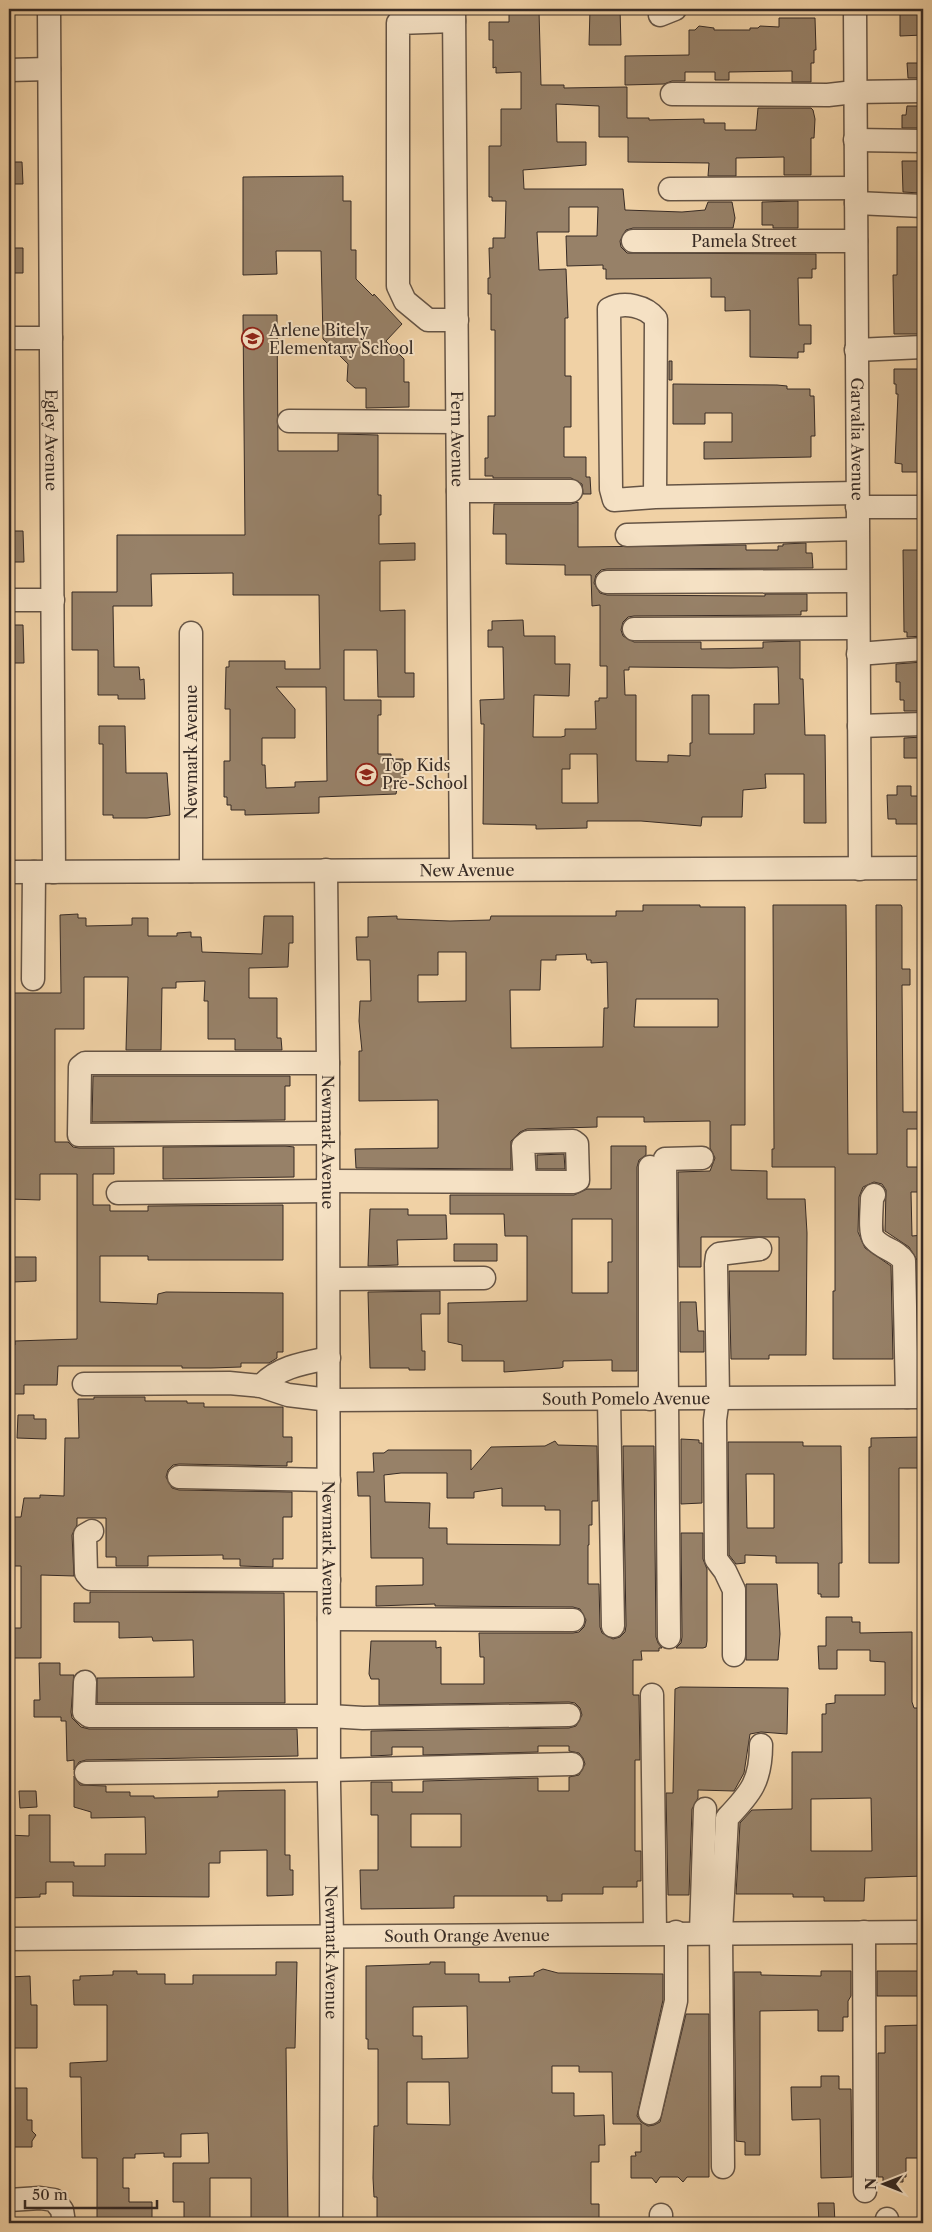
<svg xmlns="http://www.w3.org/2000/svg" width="932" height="2232" viewBox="0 0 932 2232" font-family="'Libre Caslon Text',serif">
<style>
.building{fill:#978168;stroke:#372b25;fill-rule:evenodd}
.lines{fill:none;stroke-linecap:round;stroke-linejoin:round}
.minor-casing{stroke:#655445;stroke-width:25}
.minor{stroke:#f5e1c4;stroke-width:22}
.labels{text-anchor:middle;stroke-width:4;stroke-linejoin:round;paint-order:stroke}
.street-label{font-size:16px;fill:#372b25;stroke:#f5e1c4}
.poi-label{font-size:16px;fill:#372b25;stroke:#f5e1c4;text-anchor:start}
</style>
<rect width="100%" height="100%" fill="#f0d1a5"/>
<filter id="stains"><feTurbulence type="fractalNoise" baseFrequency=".004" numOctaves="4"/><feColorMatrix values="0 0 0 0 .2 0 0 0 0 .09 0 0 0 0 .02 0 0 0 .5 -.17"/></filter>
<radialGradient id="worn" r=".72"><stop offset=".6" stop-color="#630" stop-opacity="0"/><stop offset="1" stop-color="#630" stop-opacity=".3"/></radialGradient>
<path class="building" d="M590,9H620L621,45H589Z
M539,11L541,85H564V88L627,87V118H649V120L704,119V123H725V130H756L758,108H811L813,110L815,119L814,138H811V175H784V157L736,158V176H708L709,163L628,162V137H599V106L556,104L557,142H586V165L523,170L524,189H623L625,210L682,212L705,210L708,202H732L735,218L733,228H633L626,230L620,241L621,247L627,253L816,254V269H812V278H798L799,325H811V344H804V352H798V358L750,357V310L725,311V297H711V278L606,279V269H603V265L567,266L566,236H597L598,207H569V232H537L539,270L566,269L568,318H565V376H571V427H564V457H586V477H590L591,494H583L582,484L571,478H493V476H485V458H488V416H495V330H491V294H488V278H490L489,248H493V238H505L506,201H492V197H489V146H501V109H521V72L496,73V67L493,68V40H489V22H509V12Z
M923,12V35L900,36V13Z
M779,18H815L816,50H814V63H811V82H792V71L729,72V80H715V72H685V81H672L664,84L625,85V56L689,55V30H695L699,26L714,28V30H750V28H758L760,26L779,27Z
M907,63H923V78H908Z
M907,106H923V128H902V115H906Z
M902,161H923V188H920V193L903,192Z
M9,162H22L23,184H9Z
M343,176V201H351V250H356V279L373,296L374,294L402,324L386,341L404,359V382H409V407L366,408V388H355L347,381L348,364L323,339L321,251H276L277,274L243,275V177Z
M798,201V228H773V225H762V202Z
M897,227H923V325H921V334H894L893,275H897Z
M9,248H23V273H9Z
M243,315H277L278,451H338V434L378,435V495H381V515H379V544L415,543V560L380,561V611L405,610V673H414V697H378L377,650H344V700H381V715H378V754H391V759H403V783H398L396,794L319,797V813L245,815V810H231V805H227V797H224V761H230V709H225L226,667H229V661H285V669H320L319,595H233V573L151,574L152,606H113L114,667H139L140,680L144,679L145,699H118V695H98V650H72V592H117V535H245ZM276,687H326L327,781L295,782V787L266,788L265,765H262V738H295V709Z
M669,361H672V380H669Z
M894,369H923V472H902V464L895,463L898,394H896V384H894Z
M673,384L777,385L787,386V389H810V396H814L815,436H811V457L704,459V442H732V413H705V424H673Z
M578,502V547L746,545V550H778V546H783V544L806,543V553H812L813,568L607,569L601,570L596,575L594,583L600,593L607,595L765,596V594H807V611H801V615L634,616L628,617L623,622L621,630L623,636L634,642H701V649L763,648V642L800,641V679H803L805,735H825L826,823H804V774H765L766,788L743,790L742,817H702L701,826L641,821H587V828L536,829V825L483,824L484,724H481L480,700L504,699L503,647H488V630H492V621L523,620L524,636H555V664H570L569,696L534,695L533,737H561L565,736V729H596L595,701H599V698H607V666H600V605L592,606L591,575H565V565L506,564V534H493L494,504H571ZM629,667L730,668L778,667L779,704H754V734H709V695H692V743H690V756L668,755V762L636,761V695H625L624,670H629ZM570,754H597L598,803H562V769H570Z
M9,531H23L24,562H9Z
M903,550H923V636L907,637V632H904Z
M9,625H23L24,663H9Z
M923,662V711H904V700H900V682H896V664Z
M99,726H125L126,773H167L170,815L147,818H113V815H103V744H99Z
M923,737V758H904V738Z
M897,786H911V796H920V800H923V824H896V819H888L887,795H897Z
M643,905H700V907H745V1125H731V1170L767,1171V1199H805L807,1233L806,1355H769V1359H731L729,1271H779V1237H701V1267H679L678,1172L710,1171L715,1158L710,1148V1121L644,1122V1117H597V1127L527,1129L520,1132L511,1141V1169L356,1168L355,1149L438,1148V1100L359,1101V1051H362L359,1021L360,1001H371L370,960H357L356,937H368V917L397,916V919L450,921L490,920L491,916H616V911H643ZM438,952H466V1001L418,1002V975H438ZM586,954L587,960H591V963L607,962L608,1008H604L603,1047L511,1048L510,990H540L541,960H556V955ZM636,999H718V1027H634Z
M773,905H846L848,1154H877L876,905H901L902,907V969H910V985H902L903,1112H923V1129H907V1167H923V1192H911L912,1236L923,1235V1358H919L917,1260L909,1247L885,1231L886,1190L882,1184L874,1182L863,1187L859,1197L858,1232L865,1248L891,1266L893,1359H833V1291H835V1167H772V1149H774Z
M78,914V918H86V926L132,925V918H148V936H177V933L191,932V937H201L202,952L262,954L264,916H293V943H289L288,967L249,968V998H277V1038H281L282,1050H235V1039H208V1001H204L205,981L176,982V988H162L161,1050H126L128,977H84V1029H55V1142H68L73,1147L79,1148H114V1174H93V1205H110V1211H148V1206L283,1205V1260H148V1256H100V1302L157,1304L158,1294L166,1292L283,1293V1352H277V1358L269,1363H241V1367L211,1368H182V1366H58L57,1385H24V1394H9V1345H15V1341L77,1339V1174H40V1200L10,1199L9,1196V993H61L60,915Z
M93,1076H290V1086H285V1120L92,1122Z
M285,1146L294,1147V1177L163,1179V1147Z
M611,1146H646V1155L639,1160L637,1167V1371H612V1360L563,1361V1367L560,1368L504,1372V1361H462V1345L448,1342V1303L527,1301V1236H505L504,1214H450V1195H574L587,1189H611ZM572,1219H612V1262H608V1293H572Z
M564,1154L565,1169H537V1155Z
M370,1209H408V1215H446L447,1239L397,1240L398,1265L368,1266Z
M454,1244H497V1261H454Z
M13,1257H36V1281L13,1282Z
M440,1291V1314H421L422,1351H425V1370H409V1368H370L368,1292Z
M680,1302H696L698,1331H704V1352H680Z
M94,1397H145V1401H187V1403H204V1407H283V1437H292V1462H287V1466L179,1464L173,1465L168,1470L166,1477L172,1488L179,1490L292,1492V1517H283V1559H273V1567L240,1566V1559H223V1555L148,1556V1566H116V1557H106V1518H77V1525L72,1535L74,1576L41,1575V1658H10V1628H21V1566H10V1517H21L24,1498H40V1495L64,1496L65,1438H79L78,1399H94Z
M18,1415H34V1419H46V1439L17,1438Z
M923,1437V1468H899V1563H869V1447H871V1438Z
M681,1439L699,1440V1443H702V1503L681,1504Z
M555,1441L558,1445L597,1446L598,1501H592V1525H589V1545H588V1584H599L600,1627L602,1633L613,1639L620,1637L625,1632L626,1626L623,1446H654L656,1637L658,1643L662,1648H659V1651H641L642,1660H633V1695H639L640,1760H635V1851H641V1881H637V1887H603V1894H562V1901H547V1896H454V1908L361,1909L360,1870H378V1815H371V1782H392V1792H423V1781L538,1778V1791H569V1777L579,1775L585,1764L583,1758L579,1753L569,1751V1746H538V1752L423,1755V1747H392V1755L371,1756V1731L569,1728L576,1726L582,1715L580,1708L575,1703L569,1702L379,1705V1679H371L369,1674L371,1641H436V1648L441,1647V1684H484V1657H480L479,1633H573L579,1632L584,1627L586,1620L580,1609L573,1607L435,1606V1604L376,1606V1586L423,1585V1558H371L370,1496H358L357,1472H374L373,1453H384L388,1450H471V1470L491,1447L545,1446ZM401,1473H447V1498H474V1492L502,1488V1506H545V1510H560V1545L447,1544V1528H429L430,1503L385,1502L384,1475ZM411,1814H461V1847H411Z
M728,1442H803V1446H841L842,1551V1563H839V1597H821V1594H818V1563H776V1556L745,1555V1563L736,1564L729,1555ZM746,1474H774V1528H747Z
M681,1533H703V1559L707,1569V1641L706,1647L703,1648H676L681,1643L682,1637Z
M746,1584H777L780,1634L778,1660H746Z
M90,1592L284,1593L285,1703H97V1678L194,1677L193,1640L153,1641L152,1637L119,1638V1622H74V1603H90Z
M826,1617H852V1622H860V1633L912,1632V1702L914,1708H923V1876L865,1878L864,1901H824V1897H793V1894H736L740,1823L752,1810L792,1809V1752H822V1714H826V1704L835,1703V1695H885V1662L870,1661V1650H837V1669H819L818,1646H826ZM871,1798L872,1851H811V1799Z
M39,1663H60V1675H74L71,1712L72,1718L81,1727L89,1729H297L298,1756L86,1760L79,1762L74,1770V1760L67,1761L66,1721H61V1717H34V1700H40Z
M680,1687L788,1688L787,1734L761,1732L750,1734L744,1773L734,1791L698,1790V1798L692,1809L689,1895H668L666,1793H673L675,1689Z
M74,1776L80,1785L106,1786V1792H130V1796H154V1798L218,1797V1791L285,1790V1855H290V1870H293V1895L267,1896V1850L220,1851V1863H209V1897L73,1896V1882H46V1894H40V1897L9,1898V1835L29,1836V1815H50V1862H74V1866H105V1854H146L145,1817L91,1818V1812L74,1807Z
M19,1791H36L37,1807L20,1808Z
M276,1962H297L295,2048H286L288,2223H251V2178H210V2223H184V2202H173V2163H209L208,2133L181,2134V2157H164V2153L135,2154V2158H123V2188H129V2202H152V2223H97V2158H82L81,2077H70V2063L107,2061V2005H74L73,1980H80V1976L113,1975V1971H137V1974H165V1984H193V1975H276Z
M430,1962H445V1974H479V1982H510L509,1977L534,1976V1973L543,1969L558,1973L663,1974V2000L637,2116L641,2122L648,2126L654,2125L660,2122L686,2014H709V2177H687L683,2182L678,2177H660L656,2183L652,2178H631V2156H636L635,2152H641V2124H613L612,2072H579V2066H552V2093H574V2116L604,2115L605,2145H599V2162H591V2204H599V2223H377V2197H374L373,2178L374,2126H378V2049H368V2039H366V1966L430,1964ZM467,2006L468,2058L422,2059V2036H413V2007ZM407,2082H449L450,2125L407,2124Z
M821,1971H851V1996L848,2001V2017H843V2031H818V2010L760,2011V2155H745V2142L736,2141L734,1972H761V1975L821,1976Z
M877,1971H923V1996H877Z
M30,1976L31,2005H37V2048H12L11,2023H9V1977Z
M923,2025V2158H906V2177H903V2182H883V2177H878V2053H885V2026Z
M821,2076H839V2089H851L852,2177L821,2178L820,2119L792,2120L791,2087H821Z
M9,2088H27V2120H32V2131L36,2135L32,2141V2147H9Z
M818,2203H834L835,2223H819Z"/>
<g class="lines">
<defs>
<g id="minor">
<path id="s1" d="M49,9L54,872"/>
<path id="s2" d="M454,9L461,869"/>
<path id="s3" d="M855,9L860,869"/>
<path d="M660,15L675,9"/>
<path d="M454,21L398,23V286L405,301L428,320H457"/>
<path d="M9,70L49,69"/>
<path d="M672,94L828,95L854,92L923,91"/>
<path d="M855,140L923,141"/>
<path d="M670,189L855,188"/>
<path d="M856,203L923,206"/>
<path id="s4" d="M633,241H856"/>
<path d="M9,338H51"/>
<path d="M856,350L923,347"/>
<path d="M289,421L457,422"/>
<path d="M458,491H571"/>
<path d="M655,497L656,319C646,306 624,301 609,309L611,489L614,500L655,497L856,493"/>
<path d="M857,507H923"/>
<path d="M627,535L857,529"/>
<path d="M607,582L857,581"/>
<path d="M9,600H53"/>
<path d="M634,629L858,628"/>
<path d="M191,633V871"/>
<path d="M858,654L923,649"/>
<path d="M859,726L923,724"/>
<path id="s5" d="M326,870L328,1063L329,1784L332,1937L331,2223"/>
<path id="s6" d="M9,872L923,868"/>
<path d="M33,979L34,872"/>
<path d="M328,1063H85L80,1067L79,1135L328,1133"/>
<path d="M650,1167V1399"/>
<path d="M328,1181L574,1182L578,1180L577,1144L573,1141L528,1142L523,1146L525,1182"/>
<path d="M118,1193L328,1191"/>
<path d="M874,1195L872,1198C872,1207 869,1233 874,1239C882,1249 897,1250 904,1261L907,1397"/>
<path d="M329,1279L484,1278"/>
<path id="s7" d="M84,1384L229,1383L261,1386L288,1395L329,1400L923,1397"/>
<path d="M261,1386C278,1367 304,1363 329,1358"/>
<path d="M609,1399L613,1626"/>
<path d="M179,1477L329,1480"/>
<path d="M92,1531L85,1535L86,1573L91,1579L329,1580"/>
<path d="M329,1619L573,1620"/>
<path d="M669,1637L665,1159L702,1158"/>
<path d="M734,1655V1590L725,1571L716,1559L715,1420L718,1398L716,1264L717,1256L719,1254L760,1249"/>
<path d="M85,1682L84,1712L89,1716H329L363,1718L569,1715"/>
<path d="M652,1695L655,1932"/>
<path d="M86,1773L329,1770L572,1764"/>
<path d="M701,1932L705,1809"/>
<path d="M864,1932L865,2191"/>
<path id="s8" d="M9,1939L923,1932"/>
<path d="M650,2113L676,2001V1932"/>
<path d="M723,2167L721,1932L727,1818C751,1793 761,1781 761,1745"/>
<path d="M9,2200L40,2198L54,2200L62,2210L64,2223"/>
<path d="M661,2215V2223"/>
<path d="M887,2219V2223"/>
</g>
</defs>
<use href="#minor" class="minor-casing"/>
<use href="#minor" class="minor"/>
</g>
<defs>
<symbol id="school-ring" viewBox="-11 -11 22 22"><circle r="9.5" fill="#f5e1c4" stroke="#8f2418" stroke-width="1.5"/><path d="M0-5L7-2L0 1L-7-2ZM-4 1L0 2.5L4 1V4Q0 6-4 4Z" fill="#8f2418"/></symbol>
</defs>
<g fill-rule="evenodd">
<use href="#school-ring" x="240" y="326" width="25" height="25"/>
<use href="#school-ring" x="354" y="762" width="25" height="25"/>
</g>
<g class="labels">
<g class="street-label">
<text dy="6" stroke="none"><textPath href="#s4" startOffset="111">Pamela Street</textPath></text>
<text dy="6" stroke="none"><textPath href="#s2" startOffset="430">Fern Avenue</textPath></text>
<text dy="6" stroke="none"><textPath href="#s3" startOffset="430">Garvalia Avenue</textPath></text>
<text dy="6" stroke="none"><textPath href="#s1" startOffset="431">Egley Avenue</textPath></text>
<text transform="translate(191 752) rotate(-90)" y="6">Newmark Avenue</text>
<text dy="6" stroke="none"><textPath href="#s6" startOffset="458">New Avenue</textPath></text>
<text dy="6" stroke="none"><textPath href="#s5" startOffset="272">Newmark Avenue</textPath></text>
<text dy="6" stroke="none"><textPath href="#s7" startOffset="544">South Pomelo Avenue</textPath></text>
<text dy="6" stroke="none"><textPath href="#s5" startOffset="678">Newmark Avenue</textPath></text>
<text dy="6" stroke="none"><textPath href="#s8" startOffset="458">South Orange Avenue</textPath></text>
<text dy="6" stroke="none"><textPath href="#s5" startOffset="1082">Newmark Avenue</textPath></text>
</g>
<g class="poi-label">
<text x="269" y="336">Arlene Bitely<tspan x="269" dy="18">Elementary School</tspan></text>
<text x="382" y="771">Top Kids<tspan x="382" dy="18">Pre-School</tspan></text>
</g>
</g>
<rect width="932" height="2232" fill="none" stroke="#f0d1a5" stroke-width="30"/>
<rect x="10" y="10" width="912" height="2212" fill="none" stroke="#372b25" stroke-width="2.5"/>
<rect x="15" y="15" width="902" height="2202" fill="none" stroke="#372b25"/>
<g transform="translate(884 2184) rotate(270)" stroke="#f5e1c4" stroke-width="4" paint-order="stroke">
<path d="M0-4L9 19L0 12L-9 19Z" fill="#372b25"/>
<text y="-8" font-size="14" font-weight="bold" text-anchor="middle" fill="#372b25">N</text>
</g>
<path d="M25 2200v8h132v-8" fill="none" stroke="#372b25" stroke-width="2.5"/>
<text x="32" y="2200" font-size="15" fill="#372b25" stroke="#f5e1c4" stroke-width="4" paint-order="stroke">50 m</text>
<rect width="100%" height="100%" filter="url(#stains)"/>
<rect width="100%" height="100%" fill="url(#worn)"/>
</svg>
